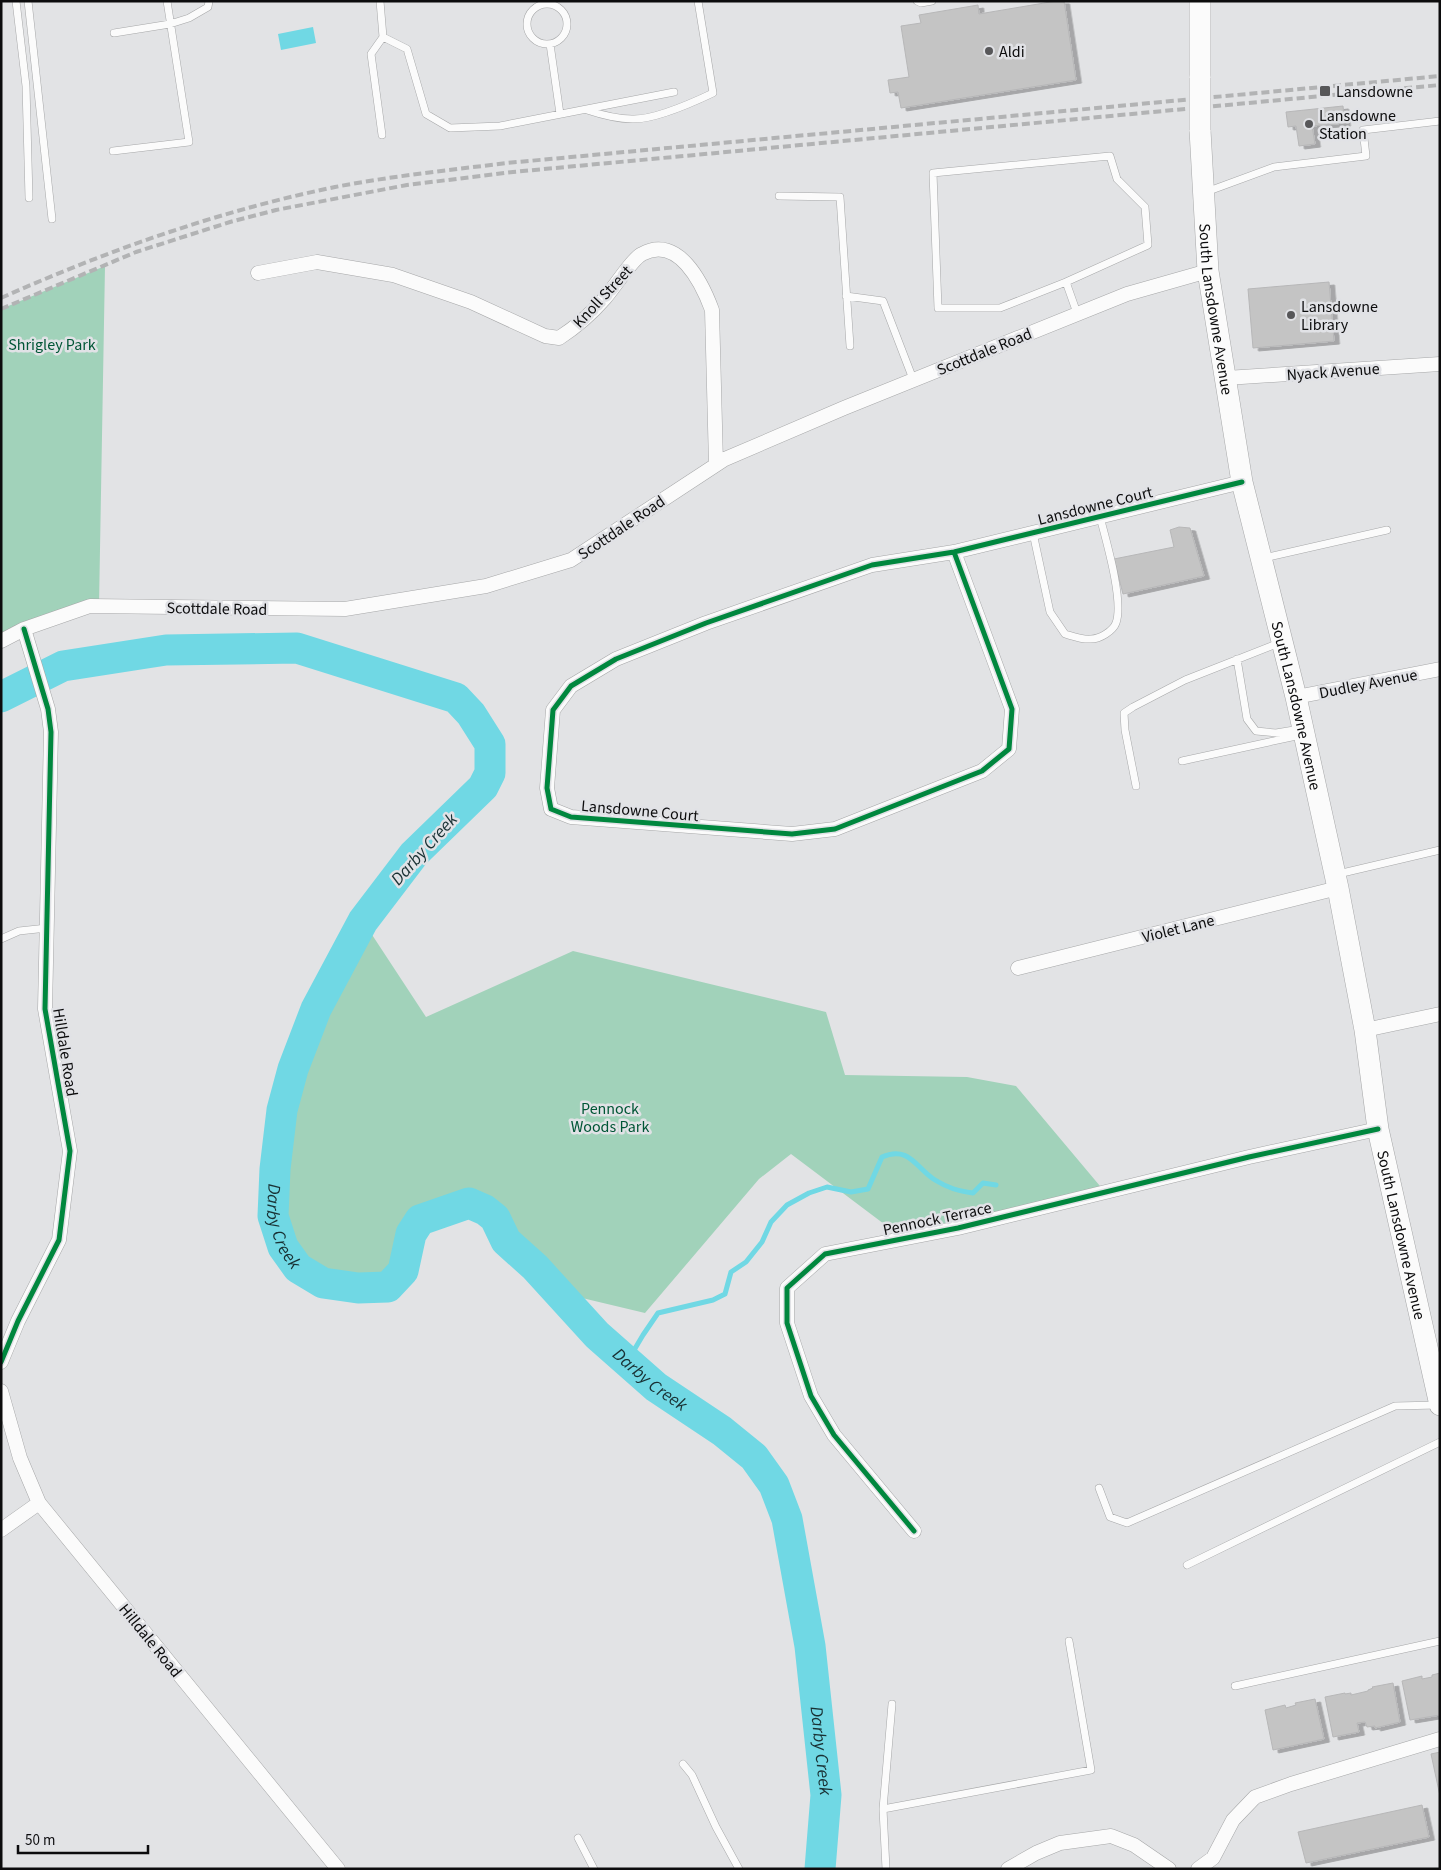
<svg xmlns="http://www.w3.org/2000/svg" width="1441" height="1870" viewBox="0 0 1441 1870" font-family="'Source Sans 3',sans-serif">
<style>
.green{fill:#a1d2ba}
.water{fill:#70d8e4}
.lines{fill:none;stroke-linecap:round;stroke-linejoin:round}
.stream{stroke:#70d8e4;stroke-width:5}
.river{stroke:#70d8e4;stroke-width:31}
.building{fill:#c4c4c4;stroke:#b7b7b8;filter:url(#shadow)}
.service-casing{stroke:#a6a7a8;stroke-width:8}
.minor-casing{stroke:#a6a7a8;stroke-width:15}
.primary-casing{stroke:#a6a7a8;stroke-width:22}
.service{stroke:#fbfbfb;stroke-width:7}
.minor{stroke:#fbfbfb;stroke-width:14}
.primary{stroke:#fbfbfb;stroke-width:21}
.rail{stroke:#b2b3b4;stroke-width:4;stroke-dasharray:8 4;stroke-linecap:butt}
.primary-bridge-casing{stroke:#a6a7a8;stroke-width:22;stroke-linecap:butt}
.primary-bridge{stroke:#fbfbfb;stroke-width:21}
.cycleway-casing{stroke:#e1e2e6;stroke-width:8}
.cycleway{stroke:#00873e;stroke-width:5}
.poi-dot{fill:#575759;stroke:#e1e2e6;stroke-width:2}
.labels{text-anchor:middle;stroke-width:5;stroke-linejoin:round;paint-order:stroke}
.poi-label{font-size:16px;fill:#0c0c0d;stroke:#e1e2e6;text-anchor:start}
.street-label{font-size:16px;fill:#0c0c0d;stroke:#e1e2e6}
.park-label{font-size:16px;fill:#005636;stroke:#e1e2e6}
.water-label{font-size:18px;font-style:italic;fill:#193134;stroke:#e1e2e6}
</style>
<defs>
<filter id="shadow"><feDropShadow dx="5.5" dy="3" stdDeviation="0" flood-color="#0004"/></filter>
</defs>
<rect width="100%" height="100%" fill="#e2e3e5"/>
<path class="green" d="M105,266L99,606L1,641V309Z
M363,921L426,1017L573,951L826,1012L845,1075L967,1077L1016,1086L1105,1192L904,1239L791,1154L759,1179L645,1313L557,1292L535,1267L506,1241L494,1218L485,1210L469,1203L419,1220L411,1234L403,1271L388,1287L358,1288L323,1283L298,1268L283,1247L273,1216L275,1169L282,1110L293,1069L316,1009Z"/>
<path class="water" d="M313,27L316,43L281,50L278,34Z"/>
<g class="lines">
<path class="stream" d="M627,1362L643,1335L658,1313L713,1300L725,1294L731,1272L746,1262L762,1242L771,1222L787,1205L809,1193L827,1187L851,1192L868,1189L882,1157C909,1145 916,1168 935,1180C948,1188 958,1191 973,1193L983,1183L996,1185"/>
<path class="river" id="s1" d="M1,697L63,666L166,650L297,648L456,698L471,714L490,744V773L483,787L414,854L363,921L316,1009L293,1069L282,1110L275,1169L273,1216L283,1247L298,1268L323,1283L358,1288L388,1287L403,1271L411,1234L420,1220L469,1203L485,1210L495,1218L506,1241L535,1267L597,1335L656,1387L722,1431L754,1457L774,1485L787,1519L810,1646L826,1795L820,1869"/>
</g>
<path class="building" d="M1056,1H1064L1076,80L901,108L898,92L890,93L888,80L909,77L901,26L921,23L919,15L978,5L979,14Z
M1343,106L1345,123L1312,126L1315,144L1299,146L1296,126L1288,127L1286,112Z
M1329,282L1334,341L1253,348L1248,289Z
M1179,527L1190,528L1204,576L1123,594L1114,559L1174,547L1170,530Z
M1440,1673V1715L1410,1720L1402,1681L1422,1676V1679L1432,1677V1675Z
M1393,1683L1400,1722L1375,1728V1726L1367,1727L1365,1722L1357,1723L1359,1732L1333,1737L1325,1697L1345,1693V1694L1351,1693V1695L1368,1691V1690L1373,1688L1372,1687Z
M1315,1699L1324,1739L1273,1750L1265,1710L1285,1705L1286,1708L1296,1705L1295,1703Z
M1440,1752V1796L1431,1754Z
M1422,1805L1429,1837L1306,1863L1298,1832Z"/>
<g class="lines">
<defs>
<path id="service" d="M16,1L26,86L29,198
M28,1L52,219
M380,1L383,37L407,49L426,114L450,128L500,126L674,92
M917,1L921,3L932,1
M527 24a20 20 0 1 1 40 0a20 20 0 1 1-40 0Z
M114,33L170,24L189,18L208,7L209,1
M550,44L560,114
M587,110C602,115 616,119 632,119C653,120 694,102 713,93L698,1
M382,135L371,54L383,37
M113,151L189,142L167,1
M1110,156L1117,179L1145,207L1148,245L1066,282L1000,308H938L933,173Z
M1206,192L1274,167L1366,156L1363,130L1440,121
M779,196L840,197L850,346
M1066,282L1077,313
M846,296L883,301L913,379
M1033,533L1050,612L1065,634C1072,636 1083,640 1091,639C1100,639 1113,631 1116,623C1124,601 1106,540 1100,517
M1264,558L1387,530
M1237,659L1247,719L1256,731L1276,733L1300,729
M1182,761L1301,735
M1136,786L1125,730L1124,713L1133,707L1185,680L1279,643
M1338,874L1440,850
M1,939L19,931L47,928
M1099,1488L1110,1517L1127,1523L1395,1406L1437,1405
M1187,1565L1440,1442
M1235,1686L1440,1641
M683,1764L692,1775L716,1827L739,1869
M883,1809L892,1704
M578,1838L594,1869
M886,1869L883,1809L1091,1770L1069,1641"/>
<path id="minor" d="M258,273L317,262L393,275L471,302L545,336L559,338C576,327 592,313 605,298C614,288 632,259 642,254C678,234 702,283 712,310L716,464
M1226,378L1440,364
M954,552L1012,709L1009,749L982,771L835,829L792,834L571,817L551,809L547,788L553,710L571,686L616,659L706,623L872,565L954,552L1242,482
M1,641L24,629L90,606L345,609L486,586L571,560L725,459L844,408L1127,294L1208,271
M1296,697L1440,669
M1018,968L1338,888
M1365,1030L1440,1014
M1,1362L18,1321L59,1240L70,1151L45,1009L51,732L48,709L24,629
M1,1391L20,1458L39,1503L338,1869
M1,1530L39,1503
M914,1531L834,1435L811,1396L787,1323V1288L825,1254L958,1228L1249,1157L1378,1129
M1008,1869L1036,1853L1060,1843L1111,1836L1134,1845L1169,1869
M1198,1869L1213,1858L1233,1820L1255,1797L1291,1784L1440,1739"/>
<g id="primary">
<path d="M1200,78V1"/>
<path id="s2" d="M1200,130L1208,271L1242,482L1296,697L1338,888L1365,1030L1378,1129L1440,1405"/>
</g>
</defs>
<use href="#service" class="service-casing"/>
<use href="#minor" class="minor-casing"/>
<use href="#primary" class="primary-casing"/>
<use href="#service" class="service"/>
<use href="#minor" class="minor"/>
<use href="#primary" class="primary"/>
<path class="rail" d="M1,298C109,250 219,211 335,187C392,176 450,170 507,163L1440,76
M1,309L136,252L230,222L276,210L407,185L513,172L1440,85"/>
<defs>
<path id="primary-bridge" d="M1200,78V130"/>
</defs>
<use href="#primary-bridge" class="primary-bridge-casing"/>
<use href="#primary-bridge" class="primary-bridge"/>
<defs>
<path id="cycleway" d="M954,552L1012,709L1009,749L982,771L835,829L792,834L571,817L551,809L547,788L553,710L571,686L616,659L706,623L872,565L954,552L1242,482
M1,1362L18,1321L59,1240L70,1151L45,1009L51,732L48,709L24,629
M914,1531L834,1435L811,1396L787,1323V1288L825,1254L958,1228L1249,1157L1378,1129"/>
</defs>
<use href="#cycleway" class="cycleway-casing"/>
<use href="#cycleway" class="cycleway"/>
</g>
<g class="poi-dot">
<circle cx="989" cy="51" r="5"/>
<rect x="1319" y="85" width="12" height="12" rx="2.5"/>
<circle cx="1309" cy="124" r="5"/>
<circle cx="1291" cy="315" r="5"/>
</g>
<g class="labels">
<g class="poi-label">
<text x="999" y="57">Aldi</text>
<text x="1336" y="97">Lansdowne</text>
<text x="1319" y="121">Lansdowne<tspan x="1319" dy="18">Station</tspan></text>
<text x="1301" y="312">Lansdowne<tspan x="1301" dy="18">Library</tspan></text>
</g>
<g class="street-label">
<text transform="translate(602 296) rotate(-47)" y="6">Knoll Street</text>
<text dy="6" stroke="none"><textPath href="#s2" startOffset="180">South Lansdowne Avenue</textPath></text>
<text transform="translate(984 351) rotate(-22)" y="6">Scottdale Road</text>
<text transform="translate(1333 371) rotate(-4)" y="6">Nyack Avenue</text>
<text transform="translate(1095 505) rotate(-14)" y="6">Lansdowne Court</text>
<text transform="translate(621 527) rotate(-34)" y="6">Scottdale Road</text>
<text transform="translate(217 608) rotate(1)" y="6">Scottdale Road</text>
<text transform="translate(1368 683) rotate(-11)" y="6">Dudley Avenue</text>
<text dy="6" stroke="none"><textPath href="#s2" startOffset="585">South Lansdowne Avenue</textPath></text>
<text transform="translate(640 810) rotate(5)" y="6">Lansdowne Court</text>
<text transform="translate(1178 928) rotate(-14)" y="6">Violet Lane</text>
<text transform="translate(66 1052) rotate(81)" y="6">Hilldale Road</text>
<text transform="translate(937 1218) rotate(-12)" y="6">Pennock Terrace</text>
<text dy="6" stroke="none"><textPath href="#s2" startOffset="1125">South Lansdowne Avenue</textPath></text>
<text transform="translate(151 1640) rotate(51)" y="6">Hilldale Road</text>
</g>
<g class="park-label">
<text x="52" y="350">Shrigley Park</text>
<text x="610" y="1114">Pennock<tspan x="610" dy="18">Woods Park</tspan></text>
</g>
<g class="water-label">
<text transform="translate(424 849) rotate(-48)" y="6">Darby Creek</text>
<text dy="6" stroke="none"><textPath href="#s1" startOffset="1079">Darby Creek</textPath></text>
<text dy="6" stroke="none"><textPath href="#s1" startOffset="1604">Darby Creek</textPath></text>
<text dy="6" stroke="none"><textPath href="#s1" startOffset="2039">Darby Creek</textPath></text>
</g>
</g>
<rect width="1441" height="1870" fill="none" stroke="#0c0c0d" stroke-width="5"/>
<path d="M18 1845v8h130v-8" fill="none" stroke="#0c0c0d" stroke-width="2.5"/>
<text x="25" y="1845" font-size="15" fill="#0c0c0d" stroke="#e1e2e6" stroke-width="4" paint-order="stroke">50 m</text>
</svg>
